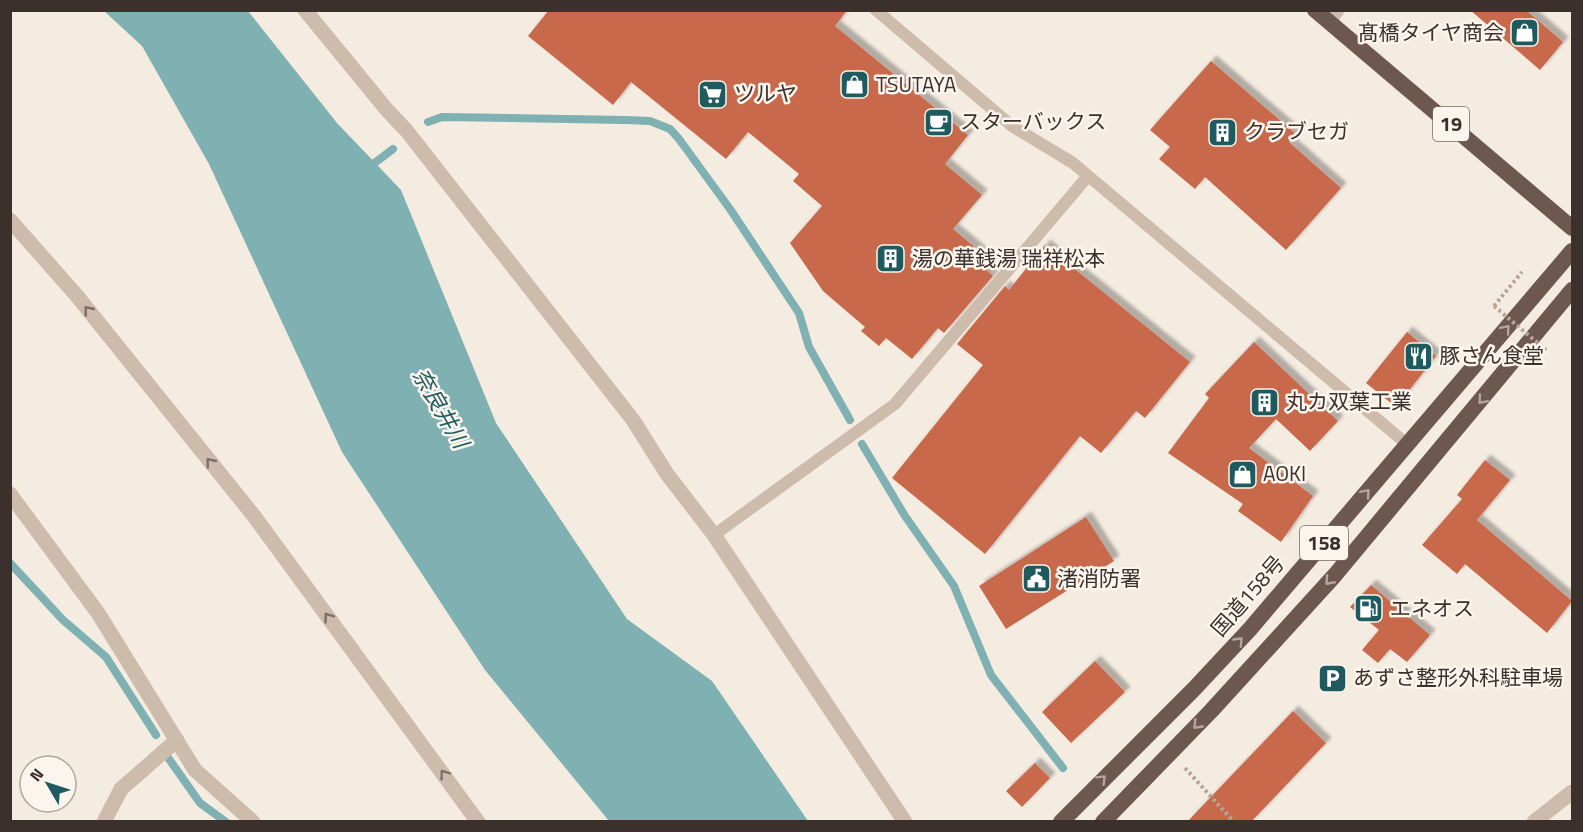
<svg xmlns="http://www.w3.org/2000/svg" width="1583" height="832" viewBox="0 0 1583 832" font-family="'Titillium Web','Noto Sans JP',sans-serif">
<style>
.water{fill:#7fb0b2}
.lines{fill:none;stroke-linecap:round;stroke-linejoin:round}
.stream{stroke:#7fb0b2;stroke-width:8}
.building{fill:#c8694b;filter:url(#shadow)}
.path{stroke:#b9a596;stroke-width:4;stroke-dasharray:3 3;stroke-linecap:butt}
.service{stroke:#cdbbac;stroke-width:12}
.minor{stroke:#cdbbac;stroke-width:15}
.trunk{stroke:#6c584f;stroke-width:16}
.path-bridge{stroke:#b9a596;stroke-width:4;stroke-dasharray:3 3;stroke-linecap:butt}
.oneway{stroke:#7d6f65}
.oneway2{stroke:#b4a69e}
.labels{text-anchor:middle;stroke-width:5;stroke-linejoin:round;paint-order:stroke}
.shield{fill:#fbf5ee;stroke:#756b66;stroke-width:1.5}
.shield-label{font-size:20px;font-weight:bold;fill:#3b302b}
.poi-label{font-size:21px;fill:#3b302b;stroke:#fbf5ee;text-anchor:start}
.street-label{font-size:21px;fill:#3b302b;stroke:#fbf5ee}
.water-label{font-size:22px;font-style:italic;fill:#1f5a5e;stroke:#fbf5ee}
</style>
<defs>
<filter id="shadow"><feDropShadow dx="5.5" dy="-5.5" stdDeviation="1.5" flood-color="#0004"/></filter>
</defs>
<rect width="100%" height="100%" fill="#f4ebe1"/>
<path class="water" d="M104,11H248L337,123L401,190L496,423L627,619L712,681L808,821H609L485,670L342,452L209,164L142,46Z"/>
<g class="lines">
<path class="stream" d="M428,122L442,117L625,120L650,121L670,129L679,139L730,209L799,313L809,347L850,420
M368,168L393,149
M862,444L905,516L954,586L991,675L1063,768
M10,563L63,620L106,657L156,735
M169,759L200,803L226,822"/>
</g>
<path class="building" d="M549,10H847L835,26L968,135L945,164L982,195L953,229L984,255L978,262L993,276L944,333L938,328L912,359L886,338L879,346L861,331L865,327L823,291L790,243L822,206L793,181L799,174L748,132L726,159L631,82L613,105L528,36Z
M1470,10H1526L1563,42L1540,70Z
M1211,61L1296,134L1289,142L1341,188L1286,250L1205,177L1195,189L1159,159L1170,147L1150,130Z
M1045,245L1190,362L1145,418L1136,411L1101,453L1080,436L985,554L892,478L983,365L957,344L1005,286L1009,290Z
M1407,332L1436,356L1396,407L1366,383Z
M1254,342L1338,421L1310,451L1276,419L1249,448L1313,496L1281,542L1238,511L1243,504L1168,453L1209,398L1205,394Z
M1485,460L1510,480L1477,520L1572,601L1547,633L1465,564L1457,574L1422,545L1462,499L1457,495Z
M1086,517L1114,561L1006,629L979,586Z
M1371,585L1430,635L1407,662L1390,649L1378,663L1362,650L1379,630L1350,607Z
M1095,661L1125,692L1071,743L1042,712Z
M1293,711L1326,743L1251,822H1187Z
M1035,763L1050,778L1022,807L1006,791Z"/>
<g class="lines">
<path class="path" d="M1494,306L1522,272
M1185,768L1234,822"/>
<path class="service" d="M876,10L1012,126L1073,163L1408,445
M714,535L895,404L1088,176"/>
<path class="minor" d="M305,10L387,110L406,130L633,420L667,474L714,535L905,822
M1329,21L1337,10
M10,220L77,296L254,516L478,822
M10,494L98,613L195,770L253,822
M104,822L121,789L177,740
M1534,822L1572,792"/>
<path class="trunk" d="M1315,10L1572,228
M1061,822L1194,689L1250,629L1572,251
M1103,822L1211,711L1335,575L1572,290"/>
<path class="path-bridge" d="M1494,306L1546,350"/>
</g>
<defs><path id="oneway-chevron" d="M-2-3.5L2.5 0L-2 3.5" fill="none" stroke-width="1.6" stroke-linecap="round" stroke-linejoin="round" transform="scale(1.5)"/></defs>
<g class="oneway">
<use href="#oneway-chevron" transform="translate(88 310) rotate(-129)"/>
<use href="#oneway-chevron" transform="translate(210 462) rotate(-129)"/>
<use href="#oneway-chevron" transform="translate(328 617) rotate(-126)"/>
<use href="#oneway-chevron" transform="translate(444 774) rotate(-126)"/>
</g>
<g class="oneway2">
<use href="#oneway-chevron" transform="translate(1506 329) rotate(-50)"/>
<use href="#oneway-chevron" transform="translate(1482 400) rotate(130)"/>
<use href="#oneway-chevron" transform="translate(1366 493) rotate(-49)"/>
<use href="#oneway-chevron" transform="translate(1329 581) rotate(132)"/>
<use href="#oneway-chevron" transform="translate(1239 641) rotate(-47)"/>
<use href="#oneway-chevron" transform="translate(1197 725) rotate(134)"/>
<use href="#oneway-chevron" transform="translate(1102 779) rotate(-45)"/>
</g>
<defs>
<symbol id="shop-square" viewBox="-11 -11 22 22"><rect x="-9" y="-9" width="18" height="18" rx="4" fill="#1f5a5e" stroke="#fbf5ee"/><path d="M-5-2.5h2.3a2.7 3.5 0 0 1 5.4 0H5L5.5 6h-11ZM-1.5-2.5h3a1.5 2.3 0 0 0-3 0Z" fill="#fff"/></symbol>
<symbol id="supermarket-square" viewBox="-11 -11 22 22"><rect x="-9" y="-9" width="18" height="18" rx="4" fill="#1f5a5e" stroke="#fbf5ee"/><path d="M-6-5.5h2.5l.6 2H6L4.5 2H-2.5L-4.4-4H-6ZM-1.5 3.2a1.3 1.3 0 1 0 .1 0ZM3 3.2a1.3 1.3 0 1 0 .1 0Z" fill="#fff"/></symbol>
<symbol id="cafe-square" viewBox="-11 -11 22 22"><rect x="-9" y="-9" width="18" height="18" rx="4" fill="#1f5a5e" stroke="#fbf5ee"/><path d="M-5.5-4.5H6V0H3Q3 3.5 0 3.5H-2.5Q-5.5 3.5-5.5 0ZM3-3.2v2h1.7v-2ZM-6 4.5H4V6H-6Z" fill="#fff"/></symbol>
<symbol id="building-square" viewBox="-11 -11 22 22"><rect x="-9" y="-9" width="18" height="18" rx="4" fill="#1f5a5e" stroke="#fbf5ee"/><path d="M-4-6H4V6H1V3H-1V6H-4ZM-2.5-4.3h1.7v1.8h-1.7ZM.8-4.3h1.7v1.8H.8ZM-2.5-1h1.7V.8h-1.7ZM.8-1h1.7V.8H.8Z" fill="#fff"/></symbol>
<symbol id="restaurant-square" viewBox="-11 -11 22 22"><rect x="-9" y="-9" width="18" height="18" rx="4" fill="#1f5a5e" stroke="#fbf5ee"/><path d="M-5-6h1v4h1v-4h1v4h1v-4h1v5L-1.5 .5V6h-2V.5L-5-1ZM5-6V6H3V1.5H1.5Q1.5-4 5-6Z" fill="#fff"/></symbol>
<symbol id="civic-square" viewBox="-11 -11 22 22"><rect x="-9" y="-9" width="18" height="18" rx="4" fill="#1f5a5e" stroke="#fbf5ee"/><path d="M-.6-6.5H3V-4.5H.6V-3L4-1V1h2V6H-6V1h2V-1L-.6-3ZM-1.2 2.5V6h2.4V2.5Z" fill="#fff"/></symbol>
<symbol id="fuel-square" viewBox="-11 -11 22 22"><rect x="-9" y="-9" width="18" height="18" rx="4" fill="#1f5a5e" stroke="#fbf5ee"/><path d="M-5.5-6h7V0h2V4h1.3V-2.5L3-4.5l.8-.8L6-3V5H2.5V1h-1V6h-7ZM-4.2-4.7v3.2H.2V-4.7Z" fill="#fff"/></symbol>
<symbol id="parking-square" viewBox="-11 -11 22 22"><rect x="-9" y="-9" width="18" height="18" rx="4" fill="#1f5a5e" stroke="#fbf5ee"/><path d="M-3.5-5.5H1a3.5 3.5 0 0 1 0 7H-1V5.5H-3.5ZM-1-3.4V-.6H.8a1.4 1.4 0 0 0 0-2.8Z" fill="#fff"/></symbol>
</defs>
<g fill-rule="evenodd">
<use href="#shop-square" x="1508" y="16" width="33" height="33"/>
<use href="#shop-square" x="838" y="68" width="33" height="33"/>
<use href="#supermarket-square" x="696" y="78" width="33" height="33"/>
<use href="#cafe-square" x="922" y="106" width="33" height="33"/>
<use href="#building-square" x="1206" y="116" width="33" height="33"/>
<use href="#building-square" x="874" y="242" width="33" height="33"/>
<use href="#restaurant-square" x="1402" y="340" width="33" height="33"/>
<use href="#building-square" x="1248" y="386" width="33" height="33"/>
<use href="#shop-square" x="1226" y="458" width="33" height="33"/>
<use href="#civic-square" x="1020" y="562" width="33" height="33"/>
<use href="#fuel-square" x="1352" y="592" width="33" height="33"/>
<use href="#parking-square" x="1316" y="662" width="33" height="33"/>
</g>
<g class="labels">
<g class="shield">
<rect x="1433" y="107" width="36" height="34" rx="4.5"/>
<rect x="1300" y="526" width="48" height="34" rx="4.5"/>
</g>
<g class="shield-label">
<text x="1451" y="131">19</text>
<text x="1324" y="550">158</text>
</g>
<g class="poi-label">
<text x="1504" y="40" text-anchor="end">髙橋タイヤ商会</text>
<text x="876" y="92">TSUTAYA</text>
<text x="734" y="101">ツルヤ</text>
<text x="960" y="129">スターバックス</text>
<text x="1244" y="139">クラブセガ</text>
<text x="912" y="266">湯の華銭湯 瑞祥松本</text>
<text x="1439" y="363">豚さん食堂</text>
<text x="1286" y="409">丸カ双葉工業</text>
<text x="1263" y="481">AOKI</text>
<text x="1057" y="586">渚消防署</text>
<text x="1390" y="616">エネオス</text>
<text x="1353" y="685">あずさ整形外科駐車場</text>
</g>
<g class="street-label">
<text transform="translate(1248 596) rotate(-49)" y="7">国道158号</text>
</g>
<g class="water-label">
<text transform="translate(441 408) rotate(60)" y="8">奈良井川</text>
</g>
</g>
<rect width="1583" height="832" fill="none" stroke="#3b302b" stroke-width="24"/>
<g transform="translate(48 784) rotate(309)"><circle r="28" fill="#fbf5ee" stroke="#aea6a0" stroke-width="1.5"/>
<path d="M0-4.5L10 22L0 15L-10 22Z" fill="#1f5a5e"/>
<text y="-9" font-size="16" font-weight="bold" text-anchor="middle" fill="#3b302b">N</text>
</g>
</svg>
